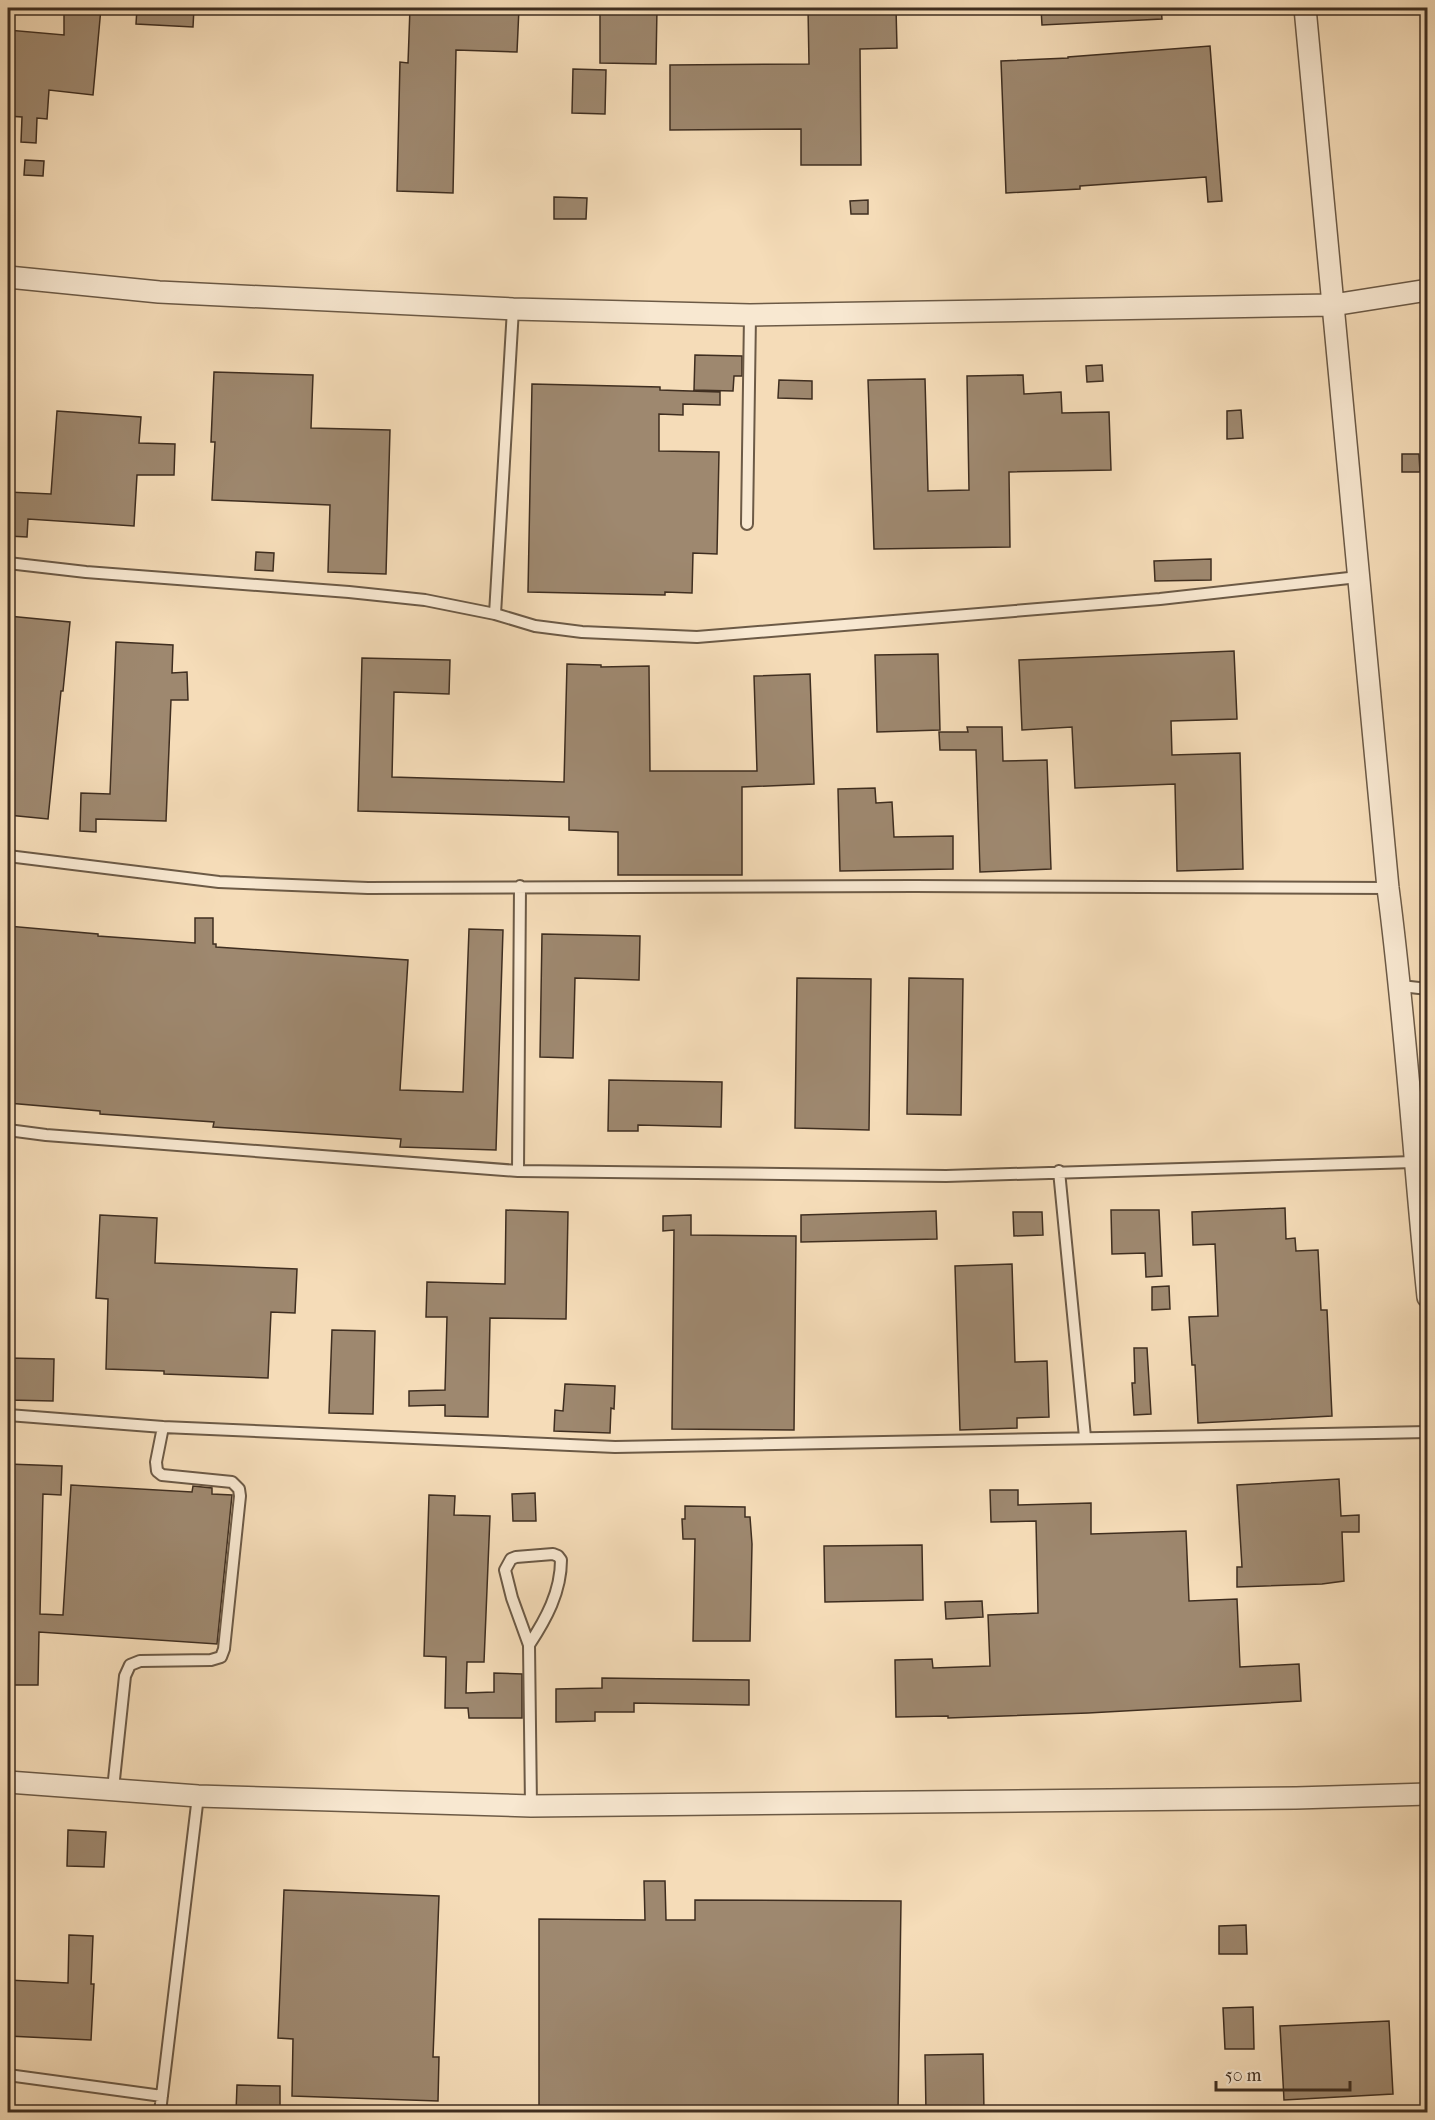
<svg xmlns="http://www.w3.org/2000/svg" width="1435" height="2120" viewBox="0 0 1435 2120" font-family="'IM FELL French Canon',serif">
<style>
.building{fill:#9e886f;stroke:#3f2e20;stroke-width:1.5}
.lines{fill:none;stroke-linecap:round;stroke-linejoin:round}
.lane-casing{stroke:#6c5a46;stroke-width:14}
.street-casing{stroke:#6c5a46;stroke-width:24}
.lane{stroke:#f8e8d1;stroke-width:10}
.street{stroke:#f8e8d1;stroke-width:21}
</style>
<rect width="100%" height="100%" fill="#f5dcb8"/>
<filter id="stains"><feTurbulence type="fractalNoise" baseFrequency=".00333" numOctaves="4"/><feColorMatrix values="0 0 0 0 .2 0 0 0 0 .09 0 0 0 0 .02 0 0 0 .5 -.17"/></filter>
<radialGradient id="worn" r=".72"><stop offset=".6" stop-color="#630" stop-opacity="0"/><stop offset="1" stop-color="#630" stop-opacity=".3"/></radialGradient>
<path class="building" d="M64,8H101L93,95L49,90L47,119L37,118L36,143L21,142L22,117L8,116V30L64,35Z
M137,8H194L193,27L136,24Z
M410,8H519L517,52L456,50L453,193L397,191L400,62L408,63Z
M600,8H657L656,64L600,63Z
M808,8H896L897,48L860,49L861,165H801V129L670,130V65L809,64Z
M1041,8H1161L1162,19L1042,25Z
M1210,46L1222,201L1208,202L1206,177L1080,186V189L1006,193L1001,61L1068,58V57Z
M573,69L606,70L605,114L572,113Z
M25,160L44,161L43,176L24,175Z
M554,197L587,198L586,219H554Z
M868,200V214H851L850,201Z
M695,355L742,356V376H734L733,391L694,390Z
M1102,365L1103,381L1087,382L1086,366Z
M214,372L313,375L311,428L390,430L386,574L328,572L330,505L212,500L215,442H211Z
M1023,375L1024,394L1061,392L1062,413L1109,412L1111,470L1009,472L1010,547L874,549L868,380L925,379L928,491L969,490L967,376Z
M779,380L812,381V399L778,398Z
M532,384L660,387V390L720,392V405L683,404V415L659,414V451L719,452L717,554L693,553L692,593L665,592V595L528,592Z
M1241,410L1243,438L1227,439V411Z
M57,411L141,417L139,443L175,444L174,475H137L134,526L28,519L27,537L8,536V492L51,494Z
M1402,454H1419L1420,472H1402Z
M256,552L274,553L273,571L255,570Z
M1211,559V580L1155,581L1154,561Z
M8,616L70,622L63,691H61L48,819L8,815Z
M116,642L173,645L172,673L187,672L188,700H171L166,821L96,819V832L80,831L81,793L110,794Z
M1234,651L1237,719L1171,721L1172,755L1240,753L1243,869L1177,871L1175,784L1075,788L1072,727L1022,730L1019,660Z
M938,654L940,730L877,732L875,655Z
M362,658L450,660L449,694L394,692L392,777L564,782L567,664L601,665V667L649,666L650,771H757L754,676L810,674L814,784L742,787V875H618V832L569,830V817L358,811Z
M967,727H1002L1003,761L1047,760L1051,869L980,872L976,750H940L939,732H968Z
M875,788L876,803L892,802L894,837L953,836V869L840,871L838,789Z
M195,918H213V944H216V947L408,960L400,1090L463,1092L469,929L503,930L496,1150L400,1147L401,1139L213,1127L214,1122L100,1114V1111L8,1103V926L98,934V936L195,943Z
M542,934L640,936L639,980L575,978L573,1058L540,1057Z
M797,978L871,979L869,1130L795,1128Z
M909,978L963,979L961,1115L907,1114Z
M609,1080L722,1082L721,1127L638,1125V1131H608Z
M1285,1208L1286,1239L1295,1238L1296,1251L1318,1250L1321,1310H1327L1332,1416L1198,1423L1195,1365H1192L1189,1317L1218,1316L1215,1244L1193,1245L1192,1212Z
M506,1210L568,1212L566,1319L490,1318L488,1417L445,1416V1405L409,1406V1391L445,1390L447,1317H426L427,1282L505,1284Z
M1111,1210H1159L1162,1276L1146,1277L1145,1253L1112,1254Z
M936,1211L937,1239L801,1242V1215Z
M1013,1212H1042L1043,1235L1014,1236Z
M100,1215L157,1218L155,1263L297,1269L295,1313L271,1312L268,1378L164,1374V1371L106,1369L108,1299L96,1298Z
M691,1215V1235L796,1236L794,1430L672,1429L674,1230L663,1231V1216Z
M1012,1264L1015,1362L1047,1361L1049,1417L1017,1418V1428L960,1430L955,1266Z
M1169,1286L1170,1309L1152,1310V1287Z
M332,1330L375,1331L373,1414L329,1413Z
M1134,1348H1147L1151,1414L1134,1415L1132,1383H1135Z
M8,1358L54,1359L53,1401L8,1400Z
M565,1384L615,1386L614,1409L611,1408L610,1433L554,1431L555,1410L563,1411Z
M8,1464L62,1466L61,1495L43,1494L40,1614L63,1615L71,1485L192,1492L193,1486L212,1488V1494L232,1495L217,1644L39,1632L38,1685H8Z
M1339,1479L1341,1516L1359,1515V1532H1342L1344,1581L1322,1584L1237,1587V1567H1242L1237,1485Z
M990,1490H1018V1505L1091,1503V1534L1186,1531L1189,1601L1237,1599L1240,1667L1299,1664L1301,1701L1088,1713L948,1718V1716L896,1717L895,1660L932,1659L933,1668L990,1666L988,1615L1038,1613L1036,1521L991,1522Z
M535,1493L536,1521H513L512,1494Z
M429,1495L455,1496L454,1515L490,1516L484,1662H467L466,1693L494,1692V1673L522,1674V1718H469L468,1708H445L446,1657L424,1656Z
M685,1506L745,1507V1517H750L752,1544L750,1641H693L695,1539H683L682,1519H685Z
M922,1545L923,1600L825,1602L824,1546Z
M982,1601L983,1617L946,1619L945,1602Z
M602,1678L749,1680V1705L634,1703V1712H595V1721L556,1722V1689L602,1688Z
M68,1830L106,1832L104,1867L67,1866Z
M644,1881H665L666,1920H695V1900L901,1901L898,2112H539V1919L645,1920Z
M284,1890L439,1896L433,2057H439L438,2101L292,2096L293,2039L278,2038Z
M1246,1925L1247,1954H1219V1926Z
M69,1935L93,1936L91,1984H94L91,2040L8,2036V1980L68,1983Z
M1253,2007L1254,2049H1225L1223,2008Z
M1389,2021L1393,2094L1284,2100L1280,2026Z
M983,2054L984,2112H926L925,2055Z
M237,2085L280,2086V2112H236Z"/>
<g class="lines">
<defs>
<path id="lane" d="M747,524L750,315
M8,563L86,572L349,592L425,600L495,614L535,626L582,632L697,637L1160,599L1358,577
M495,614L513,309
M8,856L219,882L368,888L914,886L1388,888
M1401,986L1428,989
M8,1130L46,1135L518,1171L946,1176L1414,1162
M518,1171L520,886
M1059,1171L1085,1437
M8,1415L163,1427L615,1447L1428,1432
M529,1645C546,1619 561,1592 561,1560L558,1556L553,1554L516,1557L511,1559L505,1570L512,1598L529,1645L531,1806
M113,1789L125,1676L130,1665L140,1661L211,1660L221,1657L224,1649L240,1496L239,1489L232,1482L162,1475L157,1471L156,1462L163,1427
M8,2075L162,2096
M160,2112L198,1796"/>
<path id="street" d="M1305,8L1388,888C1406,1024 1414,1161 1428,1297
M8,277L159,292L513,309L750,315L1333,305L1428,290
M8,1782L198,1796L531,1806L1296,1798L1428,1794"/>
</defs>
<use href="#lane" class="lane-casing"/>
<use href="#street" class="street-casing"/>
<use href="#lane" class="lane"/>
<use href="#street" class="street"/>
</g>
<rect width="1435" height="2120" fill="none" stroke="#f5dcb8" stroke-width="30"/>
<rect x="9" y="9" width="1417" height="2102" fill="none" stroke="#3f2e20" stroke-width="3"/>
<rect x="15" y="15" width="1405" height="2090" fill="none" stroke="#3f2e20" stroke-width="1.5"/>
<path d="M1216 2081v9h134v-9" fill="none" stroke="#3f2e20" stroke-width="3"/>
<text x="1225" y="2081" font-size="18" fill="#3f2e20" stroke="#f8e8d1" stroke-width="4.5" paint-order="stroke">50 m</text>
<rect width="100%" height="100%" filter="url(#stains)"/>
<rect width="100%" height="100%" fill="url(#worn)"/>
</svg>
